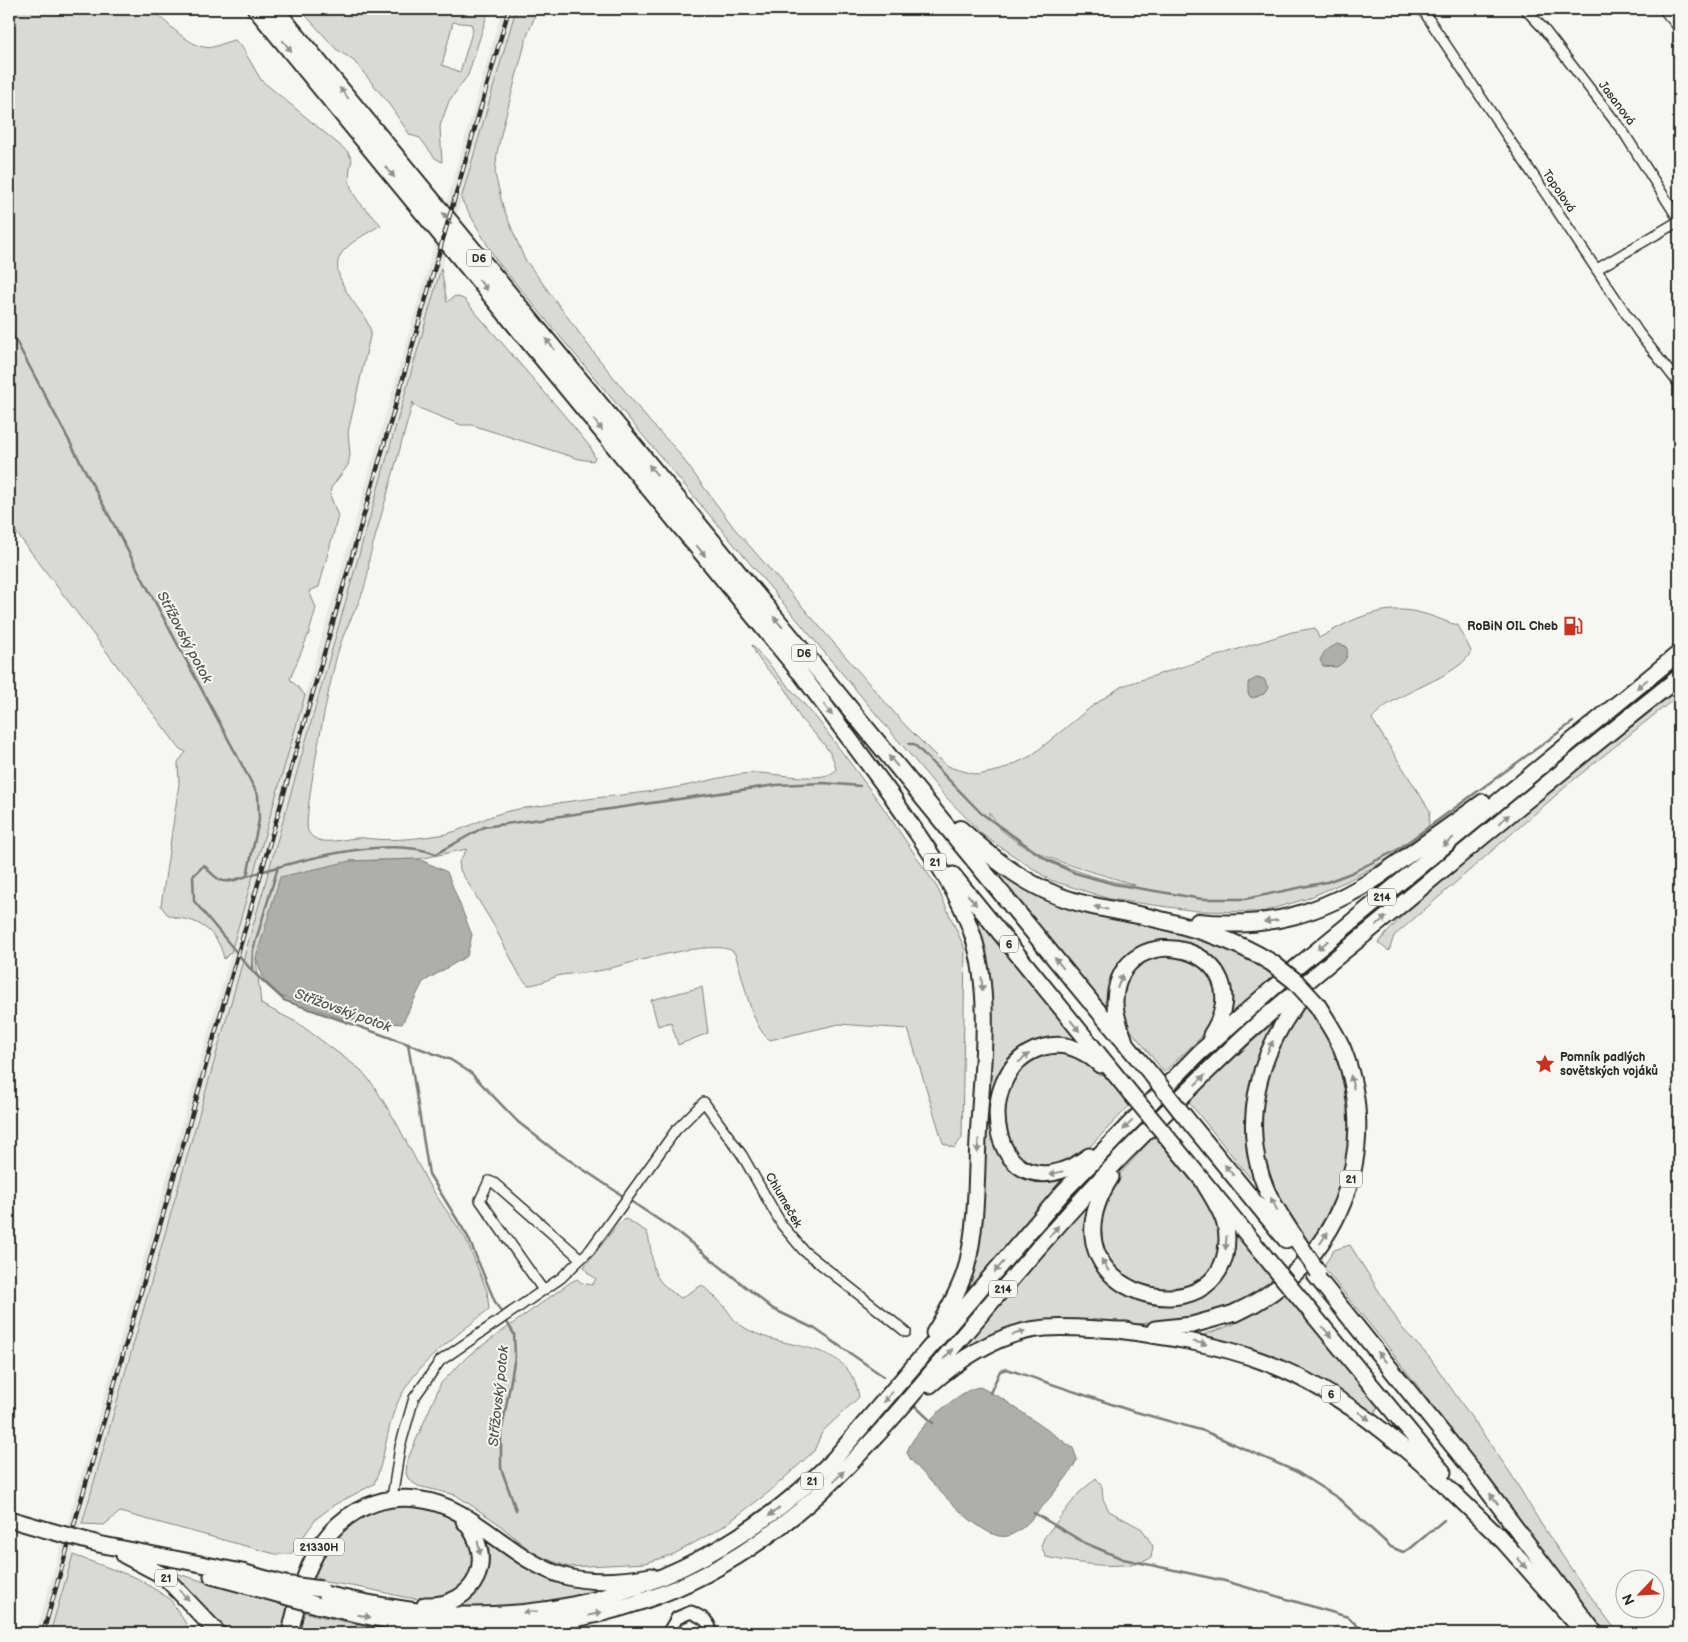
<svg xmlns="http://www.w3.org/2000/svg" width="1688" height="1642" viewBox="0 0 1688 1642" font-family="'Balsamiq Sans',sans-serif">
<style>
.built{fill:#e7e7e3}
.green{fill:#d9d9d5;stroke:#828280;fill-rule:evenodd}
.water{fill:#aeaeab;stroke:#7a7a78}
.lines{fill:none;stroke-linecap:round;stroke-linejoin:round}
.stream{stroke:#7a7a78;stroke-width:2.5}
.minor-casing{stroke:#2b2b2b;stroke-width:12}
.tertiary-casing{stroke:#2b2b2b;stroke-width:15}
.primary-casing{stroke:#2b2b2b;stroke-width:19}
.trunk-casing{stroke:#2b2b2b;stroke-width:19}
.motorway-casing{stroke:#2b2b2b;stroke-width:20}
.minor{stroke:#f6f6f2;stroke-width:9}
.tertiary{stroke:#f6f6f2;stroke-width:11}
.primary{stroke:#f6f6f2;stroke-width:15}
.trunk{stroke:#f6f6f2;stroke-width:15}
.motorway{stroke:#f6f6f2;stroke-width:16}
.rail-casing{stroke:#2b2b2b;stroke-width:4.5}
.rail{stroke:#f6f6f2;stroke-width:2.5;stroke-dasharray:8;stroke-linecap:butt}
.primary-bridge-casing{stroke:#2b2b2b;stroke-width:19;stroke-linecap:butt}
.trunk-bridge-casing{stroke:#2b2b2b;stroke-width:19;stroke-linecap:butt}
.motorway-bridge-casing{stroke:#2b2b2b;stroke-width:20;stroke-linecap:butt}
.primary-bridge{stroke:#f6f6f2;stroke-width:15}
.trunk-bridge{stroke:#f6f6f2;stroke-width:15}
.motorway-bridge{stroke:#f6f6f2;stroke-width:16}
.oneway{fill:#90908e}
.labels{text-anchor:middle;stroke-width:4;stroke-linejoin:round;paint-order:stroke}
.shield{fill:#f6f6f2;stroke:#686867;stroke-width:1}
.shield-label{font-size:11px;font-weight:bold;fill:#2b2b2b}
.street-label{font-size:12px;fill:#2b2b2b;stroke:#f6f6f2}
.poi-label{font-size:12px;font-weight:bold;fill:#2b2b2b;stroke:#f6f6f2;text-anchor:end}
.water-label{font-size:14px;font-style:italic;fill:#525251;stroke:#f6f6f2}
</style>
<rect width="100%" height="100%" fill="#f6f6f2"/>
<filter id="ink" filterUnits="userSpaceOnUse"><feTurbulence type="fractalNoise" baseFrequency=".02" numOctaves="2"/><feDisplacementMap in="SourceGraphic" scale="10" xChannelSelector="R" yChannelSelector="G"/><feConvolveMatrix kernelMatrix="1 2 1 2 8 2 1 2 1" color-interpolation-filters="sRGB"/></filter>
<g filter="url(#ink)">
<path class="built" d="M502,9H516L50,1633H36Z"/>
<path class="green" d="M9,9H152C165,21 193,52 213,47C221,45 227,41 235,40L242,47L261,80L348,152L352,160C342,192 361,203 381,225C340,249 322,257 354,303C361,313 368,320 371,332L348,432L350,455L348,465L331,488L330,495L338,516L319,587L309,591L316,608L309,633L290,679L305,695L231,952L224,959C221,941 208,925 189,920C181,918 174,918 167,914L161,906L179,784L178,762L186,752L180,749L9,523Z
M300,9H489L468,75L449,101L440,126L442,162L435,158L420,138L410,135L386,100L354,61L336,49ZM453,22L471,24L473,29L460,72L442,65Z
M516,9H538L527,36L503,126L497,153L495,174L503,207L524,258L594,353L650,422L675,448L734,528L905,725L942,762L952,768L978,775L1001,770L1031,756L1091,707L1122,686L1292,632L1315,628L1319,638C1354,618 1385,602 1425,614C1437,617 1447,623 1458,625L1471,651C1462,677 1389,693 1372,719L1430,811L1428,832L1392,857L1347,881L1306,899L1261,912L1197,911L1110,899L1050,880L984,836L943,794L496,260L461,199ZM1249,681L1267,690L1257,697H1250ZM989,812C1019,859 1086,868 1135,885C1094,881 1012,851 989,816Z
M441,268L447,302L455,296L464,299L564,415L591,448L595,458L593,461L579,459L472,425H461L414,406L413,402L369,559C369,595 347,618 338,652C331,674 302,818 308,831C316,848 342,839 357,838C363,837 368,839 374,839C395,841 419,838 440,835C461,832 478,820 498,814C514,809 531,807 547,805C590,797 635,795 679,787C703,783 732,773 756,773C775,773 824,784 836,770C834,750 813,733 801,719C795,711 792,700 787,691C775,673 761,669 752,645L818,720L880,803L937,887L965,949L962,1138L954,1148L943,1143L908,1029L839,1024L770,1040C750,1027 744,975 734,952C716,937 628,964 603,970C590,973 575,973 561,975C550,978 539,985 528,985L520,976L493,924L460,870L459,862L467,849L419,859L350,861L256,958L261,1004L298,1023L361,1070L374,1086L396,1122L429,1185L466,1239L487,1291L489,1309C455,1338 414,1363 396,1406C386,1431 385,1460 374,1484L334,1505L316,1519L291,1554H275L120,1512L104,1525L82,1524Z
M1679,688V695L1577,777L1394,936L1389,951L1378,943L1402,916L1573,771Z
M980,855L1003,873L1205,935L1276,974L1230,1015C1251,931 1109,910 1109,999L1103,1003Z
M975,916L1078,1042C1068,1041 1057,1038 1047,1039C974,1051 964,1192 1062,1179L1063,1182L962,1296L988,1017L973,918Z
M1152,953L1190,955L1220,985L1213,1026L1164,1072L1126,1024L1122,1013L1123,980Z
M702,987L708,1033L678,1045L671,1022L658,1026L651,1000Z
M1303,998C1318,1018 1332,1040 1341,1064C1354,1102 1355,1161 1338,1198C1330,1215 1319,1232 1309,1248L1271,1187L1259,1135L1263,1077Z
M1275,1021C1247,1073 1245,1119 1254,1177L1251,1179L1188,1101Z
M1073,1052L1101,1071L1129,1106L1081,1156L1047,1170L1027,1165L1006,1142L1004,1097L1017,1070L1039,1053Z
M1154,1136L1210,1204L1223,1237L1215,1269L1195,1286L1153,1293L1120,1277L1101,1249L1098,1220L1113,1182Z
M1090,1202C1067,1327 1237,1338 1234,1232L1275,1283L1235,1305L1193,1318L1138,1324L1069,1321L977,1343L963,1350L961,1348Z
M626,1219L647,1232C657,1268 645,1275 681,1298L702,1285C709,1292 718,1299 724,1306C729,1312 733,1320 739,1324C781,1355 848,1334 859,1397L822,1432L814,1451L769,1492L721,1528L674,1554L646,1563L568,1567L534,1554L496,1522L456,1495L418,1486L409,1480L406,1474L407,1461L441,1383L469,1355L571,1282L577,1279L582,1283L592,1285L596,1279L588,1273L584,1267L619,1223Z
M1350,1245L1402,1328L1430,1358L1511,1474L1541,1524L1580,1582L1612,1625L1621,1633H1605L1388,1347L1323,1267L1334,1250Z
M1284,1293L1378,1406L1375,1413C1348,1395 1320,1376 1289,1363C1261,1350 1230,1343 1201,1335C1233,1327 1258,1314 1284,1293Z
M1096,1478L1102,1487L1103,1499L1109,1511L1142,1529L1153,1546L1151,1558C1125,1572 1074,1563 1046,1557L1041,1546L1044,1538L1079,1493Z
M404,1504C419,1507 436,1507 448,1516C484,1542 483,1593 433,1599C414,1601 392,1594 373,1590C357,1587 341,1584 325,1582L313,1575C335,1528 354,1513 404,1504Z
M488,1543L494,1545L515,1562L552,1582L577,1586L615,1587C561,1602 513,1608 458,1607C484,1591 493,1574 488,1543Z
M73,1555L137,1578L170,1599L192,1633H50Z
M168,1571L291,1607L284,1633H226Z
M302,1612L378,1629L421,1633H297Z"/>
<path class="water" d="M1337,644L1346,646C1350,655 1345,663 1336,667L1323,666L1320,660L1325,651Z
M1256,678L1264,679L1268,688L1264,694L1252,698L1248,694V683Z
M419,859L447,872L472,935L467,956L423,982L402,1024L343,1019L281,996L264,980L256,958L280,877L350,861Z
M980,1387L1003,1399L1073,1448L1077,1459C1070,1476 1054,1492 1043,1506C1033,1517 1023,1531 1008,1536C982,1543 929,1479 911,1460L907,1453C910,1434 960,1388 980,1387Z"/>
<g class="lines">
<path class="stream" d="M9,328L258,795L259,820L247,876C225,884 220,885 204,865L193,876L194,901L252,971L284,1000L408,1044L429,1174L468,1237L495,1302L514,1334L515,1357L501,1435V1468L516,1510
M909,744H914L981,813L1047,860L1075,873L1114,884L1202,899H1245L1327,882L1351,873L1397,850L1573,722
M247,876C296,861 387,835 436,854L484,827L776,785L824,783L860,786
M252,970L253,950L278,867
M408,1044L451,1060L471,1073L518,1122L554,1150L680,1234L773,1309L815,1329L883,1376
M990,1393L1000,1371L1007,1369L1129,1410L1204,1431L1297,1472L1338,1498L1391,1547L1403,1552L1411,1548L1444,1520
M915,1406L933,1423
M1034,1513L1085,1543L1123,1559L1225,1581L1348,1617L1365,1633"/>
<defs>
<path id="minor" d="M1422,9L1639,333L1679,384
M1525,9L1543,28L1624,133L1679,220
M1663,9L1679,28
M1597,269L1679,221
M543,1290L480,1200L489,1181L494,1183L581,1259
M392,1498L400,1447L414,1398L440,1361L561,1278L590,1250L676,1130L704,1102L742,1155L782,1225L804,1251L906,1332"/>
<path id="tertiary" d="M668,1633L677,1618L691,1612C701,1617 710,1620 711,1633"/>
<path id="primary" d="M9,1519L47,1530"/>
<path id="trunk" d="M799,671L895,800
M889,792C919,838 956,883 973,936C993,998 981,1076 978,1140C976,1181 977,1224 967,1265C961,1288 947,1312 934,1333
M953,875L1131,1094
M1379,876L1483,802
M1090,1001L1151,1074
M1126,1045C1122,1031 1114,1015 1115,1000C1120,910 1267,948 1211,1035
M1186,1118L1286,1240
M1167,1137L1276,1270
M1089,1156C990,1226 965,1067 1044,1047C1066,1041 1085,1051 1100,1065
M1111,1177C1034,1297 1227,1344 1227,1238C1227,1218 1213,1199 1204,1183
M1300,1245C1289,1228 1277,1211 1268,1193C1237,1125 1259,1048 1305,993
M1315,1275L1469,1466L1595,1633
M1296,1294L1443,1472
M1155,1329L1192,1325L1235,1313
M1118,1330C1165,1337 1213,1343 1259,1360C1357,1395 1429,1469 1502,1540
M930,1385C962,1357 1002,1331 1046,1328C1073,1326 1100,1330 1127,1330
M1496,1533L1580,1628
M98,1544L242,1572L284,1584
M124,1555L164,1576L218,1633
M212,1576L281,1595
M320,1593C360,1602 402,1610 443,1614C463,1616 484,1615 503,1614C631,1607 745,1548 834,1459L1064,1191L1199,1053L1298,966L1679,653
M317,1605C351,1613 384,1621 419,1625C515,1636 620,1619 706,1574C806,1522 870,1445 942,1360C1002,1290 1062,1218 1126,1152C1163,1115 1200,1078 1238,1042C1288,995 1344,952 1397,908C1490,830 1584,753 1679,677
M425,1605C476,1607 498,1558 464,1521
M290,1633C296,1609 301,1583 312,1561C339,1502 404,1481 461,1514C496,1534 524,1564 564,1576C592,1584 623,1581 651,1576"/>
<path id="motorway" d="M256,9L799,671
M275,9L1090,1001
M960,829C990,856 1019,880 1056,895C1086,907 1117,910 1148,917C1192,927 1234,939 1272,963
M1198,922C1268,929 1321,914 1379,876
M1235,1313C1337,1268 1384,1152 1342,1048C1335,1033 1326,1019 1317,1005"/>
</defs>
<use href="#minor" class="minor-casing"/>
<use href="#tertiary" class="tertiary-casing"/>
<use href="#primary" class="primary-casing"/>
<use href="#trunk" class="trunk-casing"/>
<use href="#motorway" class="motorway-casing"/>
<use href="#minor" class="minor"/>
<use href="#tertiary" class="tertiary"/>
<use href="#primary" class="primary"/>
<use href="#trunk" class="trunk"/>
<use href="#motorway" class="motorway"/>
<defs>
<path id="rail" d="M43,1633L509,9"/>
</defs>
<use href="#rail" class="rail-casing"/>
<use href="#rail" class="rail"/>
<defs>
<path id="primary-bridge" d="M47,1530L95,1543"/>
<path id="trunk-bridge" d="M1151,1074L1186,1118
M1131,1094L1167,1137
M1300,1245L1318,1272
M1276,1270L1296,1294
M284,1584L321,1589
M281,1595L317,1605"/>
<path id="motorway-bridge" d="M1272,963L1295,981L1317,1005"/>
</defs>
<use href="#primary-bridge" class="primary-bridge-casing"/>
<use href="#trunk-bridge" class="trunk-bridge-casing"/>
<use href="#motorway-bridge" class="motorway-bridge-casing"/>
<use href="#primary-bridge" class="primary-bridge"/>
<use href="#trunk-bridge" class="trunk-bridge"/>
<use href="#motorway-bridge" class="motorway-bridge"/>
</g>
<defs><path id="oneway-solid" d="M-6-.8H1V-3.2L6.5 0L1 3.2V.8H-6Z" transform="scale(1.25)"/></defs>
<g class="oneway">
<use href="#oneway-solid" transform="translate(287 46) rotate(51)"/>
<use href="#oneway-solid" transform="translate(344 93) rotate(-129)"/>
<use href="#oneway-solid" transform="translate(390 172) rotate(51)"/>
<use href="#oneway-solid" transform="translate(447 218) rotate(-129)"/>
<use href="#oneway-solid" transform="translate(483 285) rotate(51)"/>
<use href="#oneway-solid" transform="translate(550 344) rotate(-129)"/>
<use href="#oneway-solid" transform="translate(598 425) rotate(51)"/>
<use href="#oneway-solid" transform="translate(653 470) rotate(-129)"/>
<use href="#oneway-solid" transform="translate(701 551) rotate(51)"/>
<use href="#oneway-solid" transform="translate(778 622) rotate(-130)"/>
<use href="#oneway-solid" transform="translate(1642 684) rotate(140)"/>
<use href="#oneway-solid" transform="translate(828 710) rotate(53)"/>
<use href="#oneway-solid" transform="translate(893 761) rotate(-130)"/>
<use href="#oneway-solid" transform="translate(1504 819) rotate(-39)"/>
<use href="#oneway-solid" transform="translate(1448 842) rotate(141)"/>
<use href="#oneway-solid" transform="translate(972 900) rotate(51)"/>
<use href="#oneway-solid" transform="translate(1101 908) rotate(-167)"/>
<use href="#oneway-solid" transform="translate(1271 921) rotate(172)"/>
<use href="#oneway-solid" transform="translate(1381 921) rotate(-40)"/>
<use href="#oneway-solid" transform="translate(1323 945) rotate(141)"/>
<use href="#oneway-solid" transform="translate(1059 963) rotate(-129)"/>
<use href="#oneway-solid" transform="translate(1120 981) rotate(-68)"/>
<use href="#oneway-solid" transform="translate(982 984) rotate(85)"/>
<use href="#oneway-solid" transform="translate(1075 1026) rotate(51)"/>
<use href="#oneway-solid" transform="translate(1270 1047) rotate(-65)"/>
<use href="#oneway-solid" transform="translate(1024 1058) rotate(-39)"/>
<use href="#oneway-solid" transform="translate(1200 1080) rotate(-45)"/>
<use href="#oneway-solid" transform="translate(1352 1082) rotate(-103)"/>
<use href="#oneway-solid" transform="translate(1128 1125) rotate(135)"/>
<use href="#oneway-solid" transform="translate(978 1146) rotate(93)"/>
<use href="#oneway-solid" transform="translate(1229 1170) rotate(-129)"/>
<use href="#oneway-solid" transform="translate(1056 1173) rotate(167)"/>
<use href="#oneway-solid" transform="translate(1274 1204) rotate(-118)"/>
<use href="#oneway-solid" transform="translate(1054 1231) rotate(-49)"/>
<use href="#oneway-solid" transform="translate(1324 1238) rotate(-55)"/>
<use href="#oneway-solid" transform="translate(1226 1243) rotate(94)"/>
<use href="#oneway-solid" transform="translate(1105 1265) rotate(-122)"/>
<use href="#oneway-solid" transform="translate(999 1267) rotate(131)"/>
<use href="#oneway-solid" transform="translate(1327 1332) rotate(50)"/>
<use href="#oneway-solid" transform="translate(1019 1333) rotate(-14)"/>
<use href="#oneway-solid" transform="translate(1200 1343) rotate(12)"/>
<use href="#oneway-solid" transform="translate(948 1354) rotate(-49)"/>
<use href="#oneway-solid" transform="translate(1382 1357) rotate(-129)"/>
<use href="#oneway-solid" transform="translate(888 1397) rotate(130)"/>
<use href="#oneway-solid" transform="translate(1364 1416) rotate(35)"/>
<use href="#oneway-solid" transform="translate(839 1476) rotate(-45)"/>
<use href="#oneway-solid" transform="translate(1494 1499) rotate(-127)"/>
<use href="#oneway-solid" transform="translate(774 1512) rotate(143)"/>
<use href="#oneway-solid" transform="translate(479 1548) rotate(79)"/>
<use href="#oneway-solid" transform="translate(1522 1563) rotate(49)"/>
<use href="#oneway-solid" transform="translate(184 1595) rotate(45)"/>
<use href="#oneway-solid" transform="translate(530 1612) rotate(175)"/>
<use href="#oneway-solid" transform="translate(595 1614) rotate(-14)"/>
<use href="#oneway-solid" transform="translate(364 1616) rotate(12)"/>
</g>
</g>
<defs>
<symbol id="fuel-bare" viewBox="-9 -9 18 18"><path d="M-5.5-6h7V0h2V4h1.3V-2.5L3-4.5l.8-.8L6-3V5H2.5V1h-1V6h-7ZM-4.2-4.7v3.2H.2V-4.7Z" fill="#c8321e" stroke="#f6f6f2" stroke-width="2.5" paint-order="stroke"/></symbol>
<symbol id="sight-bare" viewBox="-9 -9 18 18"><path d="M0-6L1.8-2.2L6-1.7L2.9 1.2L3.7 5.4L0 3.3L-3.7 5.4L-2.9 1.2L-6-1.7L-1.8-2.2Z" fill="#c8321e" stroke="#f6f6f2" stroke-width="2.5" paint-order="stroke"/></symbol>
</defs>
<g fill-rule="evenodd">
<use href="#fuel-bare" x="1559" y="612" width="28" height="28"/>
<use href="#sight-bare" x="1531" y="1050" width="28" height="28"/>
</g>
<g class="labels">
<g class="shield">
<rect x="466.5" y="249.5" width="25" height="17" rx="4"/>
<rect x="791.5" y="644.5" width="25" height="17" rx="4"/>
<rect x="924" y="853.5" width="22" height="17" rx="4"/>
<rect x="1368" y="888.5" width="28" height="17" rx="4"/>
<rect x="1000" y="935.5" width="18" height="17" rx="4"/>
<rect x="1340" y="1170.5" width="22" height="17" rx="4"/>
<rect x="989" y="1280.5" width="28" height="17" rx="4"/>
<rect x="1322" y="1385.5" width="18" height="17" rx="4"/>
<rect x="801" y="1472.5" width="22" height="17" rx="4"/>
<rect x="294" y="1538.5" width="50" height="17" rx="4"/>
<rect x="155" y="1569.5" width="22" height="17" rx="4"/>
</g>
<g class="shield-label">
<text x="479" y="262">D6</text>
<text x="804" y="657">D6</text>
<text x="935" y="866">21</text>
<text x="1382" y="901">214</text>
<text x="1009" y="948">6</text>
<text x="1351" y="1183">21</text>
<text x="1003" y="1293">214</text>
<text x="1331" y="1398">6</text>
<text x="812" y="1485">21</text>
<text x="319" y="1551">21330H</text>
<text x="166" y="1582">21</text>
</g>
<g class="street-label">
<text transform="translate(1617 103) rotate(53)" y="4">Jasanová</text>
<text transform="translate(1559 191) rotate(56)" y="4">Topolová</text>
<text transform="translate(784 1200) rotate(60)" y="4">Chlumeček</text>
</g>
<g class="poi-label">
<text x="1558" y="630">RoBiN OIL Cheb</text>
<text x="1560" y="1061" text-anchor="start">Pomník padlých<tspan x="1560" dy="14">sovětských vojáků</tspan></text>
</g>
<g class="water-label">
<text transform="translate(185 637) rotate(62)" y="5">Střížovský potok</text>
<text transform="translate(343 1010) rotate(20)" y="5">Střížovský potok</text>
<text transform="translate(498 1396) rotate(-84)" y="5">Střížovský potok</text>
</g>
</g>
<rect width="1688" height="1642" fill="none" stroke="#f6f6f2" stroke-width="30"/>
<rect x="15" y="15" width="1658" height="1612" fill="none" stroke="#2b2b2b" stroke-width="2" filter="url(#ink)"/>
<g transform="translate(1640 1594) rotate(245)"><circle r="24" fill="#f6f6f2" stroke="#a5a5a2"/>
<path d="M0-4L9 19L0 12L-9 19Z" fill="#c8321e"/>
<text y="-8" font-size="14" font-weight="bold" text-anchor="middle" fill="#2b2b2b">N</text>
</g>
</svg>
